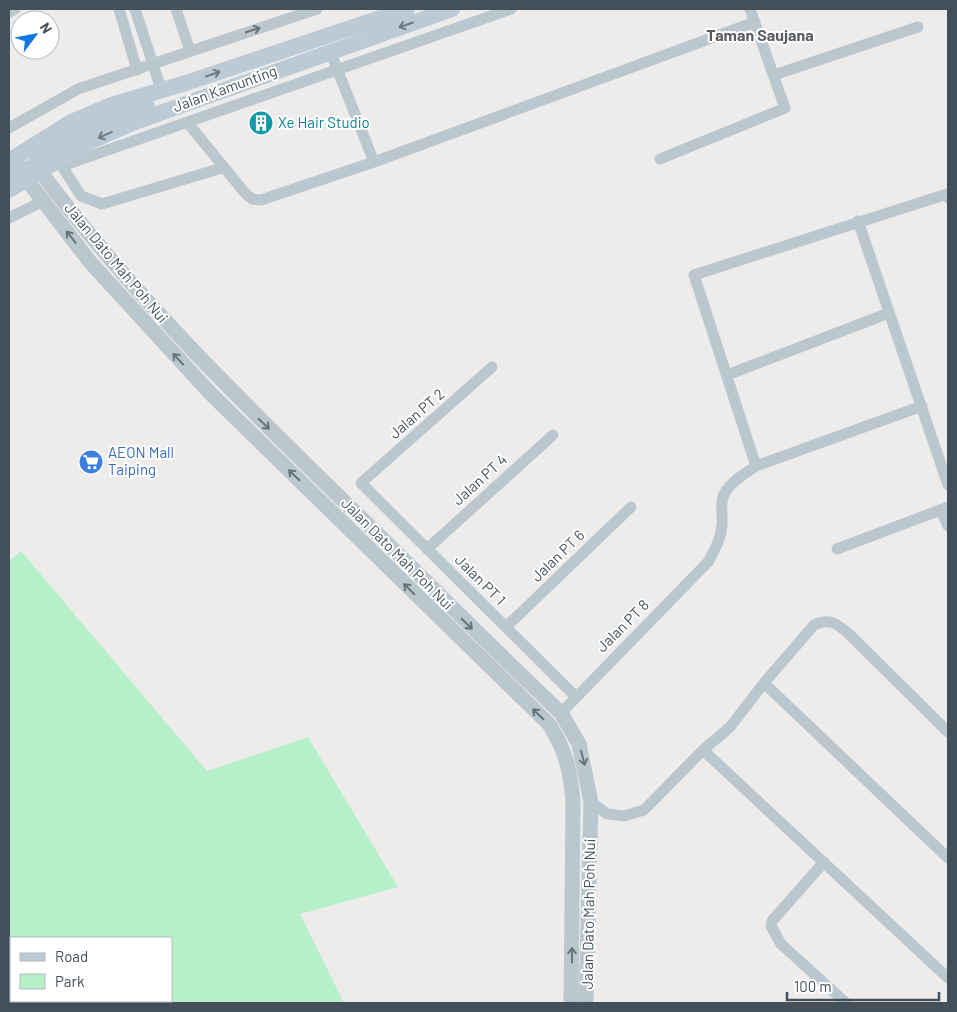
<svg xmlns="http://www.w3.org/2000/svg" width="957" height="1012" font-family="Barlow,sans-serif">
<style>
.green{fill:#b6f0c9;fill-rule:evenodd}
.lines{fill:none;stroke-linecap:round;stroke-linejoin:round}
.minor{stroke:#bbc7cf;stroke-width:11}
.tertiary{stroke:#bbc7cf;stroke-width:15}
.secondary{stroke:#bccad6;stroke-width:16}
.oneway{stroke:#6d7b85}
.oneway2{stroke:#67747c}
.labels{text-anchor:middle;stroke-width:4;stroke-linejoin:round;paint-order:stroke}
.street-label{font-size:15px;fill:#435059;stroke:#fff}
.culture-label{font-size:15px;fill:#0d838f;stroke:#fff;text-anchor:start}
.shop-label{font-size:15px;fill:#366cbe;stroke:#fff;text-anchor:start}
.neighbourhood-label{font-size:16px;font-weight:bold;fill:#585c61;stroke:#fff}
</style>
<rect width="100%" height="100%" fill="#eeebeb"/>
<path class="green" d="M21,551L207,771L308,737L398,887L300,914L344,1003H9V561ZM11,938H171V1001H11Z"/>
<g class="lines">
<path class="minor" d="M119,9L137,70
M135,9L161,89
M176,9L190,51
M9,12L15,9
M330,51L374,162
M774,75L918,27
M187,122L245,193L252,199L261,200L374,162L755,22
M9,128L78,89L317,9
M660,159L785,108L750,9
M222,168L102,204L81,196L62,166L511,9
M9,218L43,201
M858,221L948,485
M492,367L361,483L576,697
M727,375L889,313
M922,406L756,466L694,275L947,194L948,198
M941,510L948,526
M427,549L553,435
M837,549L948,507
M506,627L631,507
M764,683L948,858
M561,713L708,562C714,551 721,539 722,525C723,514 719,501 726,491C733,480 746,473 756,466
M703,750L948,978
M591,802L607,814L624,816L644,810L703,750L730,727L764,683L814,625C829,618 836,623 848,633L948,732
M824,862L772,921L771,926L781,944L846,1003"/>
<path class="tertiary" d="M40,171C133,296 243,403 355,512C424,579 491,647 561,713L579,744L591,802L586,1003
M27,180L90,262L211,394L549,724C566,751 570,769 573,800L571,1003"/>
<path class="secondary" d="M9,161L71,122L111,105L186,83L407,9
M31,168C58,134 108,120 147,106
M9,175L20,169L40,171
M9,190L87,143L135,122L452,9"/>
</g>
<defs><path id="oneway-shaft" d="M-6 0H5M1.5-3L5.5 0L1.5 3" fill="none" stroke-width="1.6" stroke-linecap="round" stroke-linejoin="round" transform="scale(1.25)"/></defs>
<g class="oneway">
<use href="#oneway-shaft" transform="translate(406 25) rotate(161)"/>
<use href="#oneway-shaft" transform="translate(213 74) rotate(-19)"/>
<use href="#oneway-shaft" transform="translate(105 135) rotate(156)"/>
</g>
<g class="oneway2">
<use href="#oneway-shaft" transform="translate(253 30) rotate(-18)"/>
<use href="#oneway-shaft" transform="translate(71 237) rotate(-128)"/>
<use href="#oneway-shaft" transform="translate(178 359) rotate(-133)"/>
<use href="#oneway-shaft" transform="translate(264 424) rotate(44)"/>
<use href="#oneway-shaft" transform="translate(294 475) rotate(-136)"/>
<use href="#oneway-shaft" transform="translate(409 589) rotate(-135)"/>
<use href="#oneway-shaft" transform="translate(467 624) rotate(44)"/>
<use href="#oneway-shaft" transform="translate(538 714) rotate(-136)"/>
<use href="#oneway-shaft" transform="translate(583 758) rotate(75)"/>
<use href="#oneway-shaft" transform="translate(572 955) rotate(-90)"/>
</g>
<defs>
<symbol id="building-disc" viewBox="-11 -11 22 22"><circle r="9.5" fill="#0f9aa8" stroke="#fff"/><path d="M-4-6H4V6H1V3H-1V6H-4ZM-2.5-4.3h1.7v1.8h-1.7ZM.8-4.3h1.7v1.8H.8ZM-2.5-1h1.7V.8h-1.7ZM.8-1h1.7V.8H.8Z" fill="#fff"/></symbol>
<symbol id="supermarket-disc" viewBox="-11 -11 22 22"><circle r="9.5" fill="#3f7fe0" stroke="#fff"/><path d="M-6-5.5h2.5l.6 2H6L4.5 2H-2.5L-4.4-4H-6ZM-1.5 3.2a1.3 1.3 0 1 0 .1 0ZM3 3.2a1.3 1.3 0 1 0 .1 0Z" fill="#fff"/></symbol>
</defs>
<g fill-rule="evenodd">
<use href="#building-disc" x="247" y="109" width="28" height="28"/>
<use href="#supermarket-disc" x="77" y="448" width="28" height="28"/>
</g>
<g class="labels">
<g class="street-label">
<text transform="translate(225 89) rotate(-20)" y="5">Jalan Kamunting</text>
<text transform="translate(116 263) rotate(50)" y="5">Jalan Dato Mah Poh Nui</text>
<text transform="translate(417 414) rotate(-41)" y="5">Jalan PT 2</text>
<text transform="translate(480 480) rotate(-42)" y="5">Jalan PT 4</text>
<text transform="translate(397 554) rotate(45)" y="5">Jalan Dato Mah Poh Nui</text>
<text transform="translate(558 556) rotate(-44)" y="5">Jalan PT 6</text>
<text transform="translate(480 580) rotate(45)" y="5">Jalan PT 1</text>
<text transform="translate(623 626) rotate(-45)" y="5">Jalan PT 8</text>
<text transform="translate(589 914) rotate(-89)" y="5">Jalan Dato Mah Poh Nui</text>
</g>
<g class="culture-label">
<text x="278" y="128">Xe Hair Studio</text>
</g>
<g class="shop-label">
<text x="108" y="458">AEON Mall<tspan x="108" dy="17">Taiping</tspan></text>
</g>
<g class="neighbourhood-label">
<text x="760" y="41">Taman Saujana</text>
</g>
</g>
<rect width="957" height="1012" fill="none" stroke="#435059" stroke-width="20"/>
<rect x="10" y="937" width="162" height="65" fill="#ffffff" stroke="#b4b9bd"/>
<rect x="20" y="953" width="25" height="8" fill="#bccad6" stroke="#b4b9bd"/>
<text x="55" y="962" font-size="15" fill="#435059">Road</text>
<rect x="20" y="974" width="25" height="15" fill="#b6f0c9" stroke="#b4b9bd"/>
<text x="55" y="987" font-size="15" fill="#435059">Park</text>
<g transform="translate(35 35) rotate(58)"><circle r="24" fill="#ffffff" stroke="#b4b9bd"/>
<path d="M0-4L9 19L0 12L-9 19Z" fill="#1178e3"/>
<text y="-8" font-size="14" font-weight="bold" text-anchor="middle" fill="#435059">N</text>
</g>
<path d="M787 992v8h152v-8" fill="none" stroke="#435059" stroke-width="2.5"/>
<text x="794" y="992" font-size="15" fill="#435059" stroke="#ffffff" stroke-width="4" paint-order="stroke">100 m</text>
</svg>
